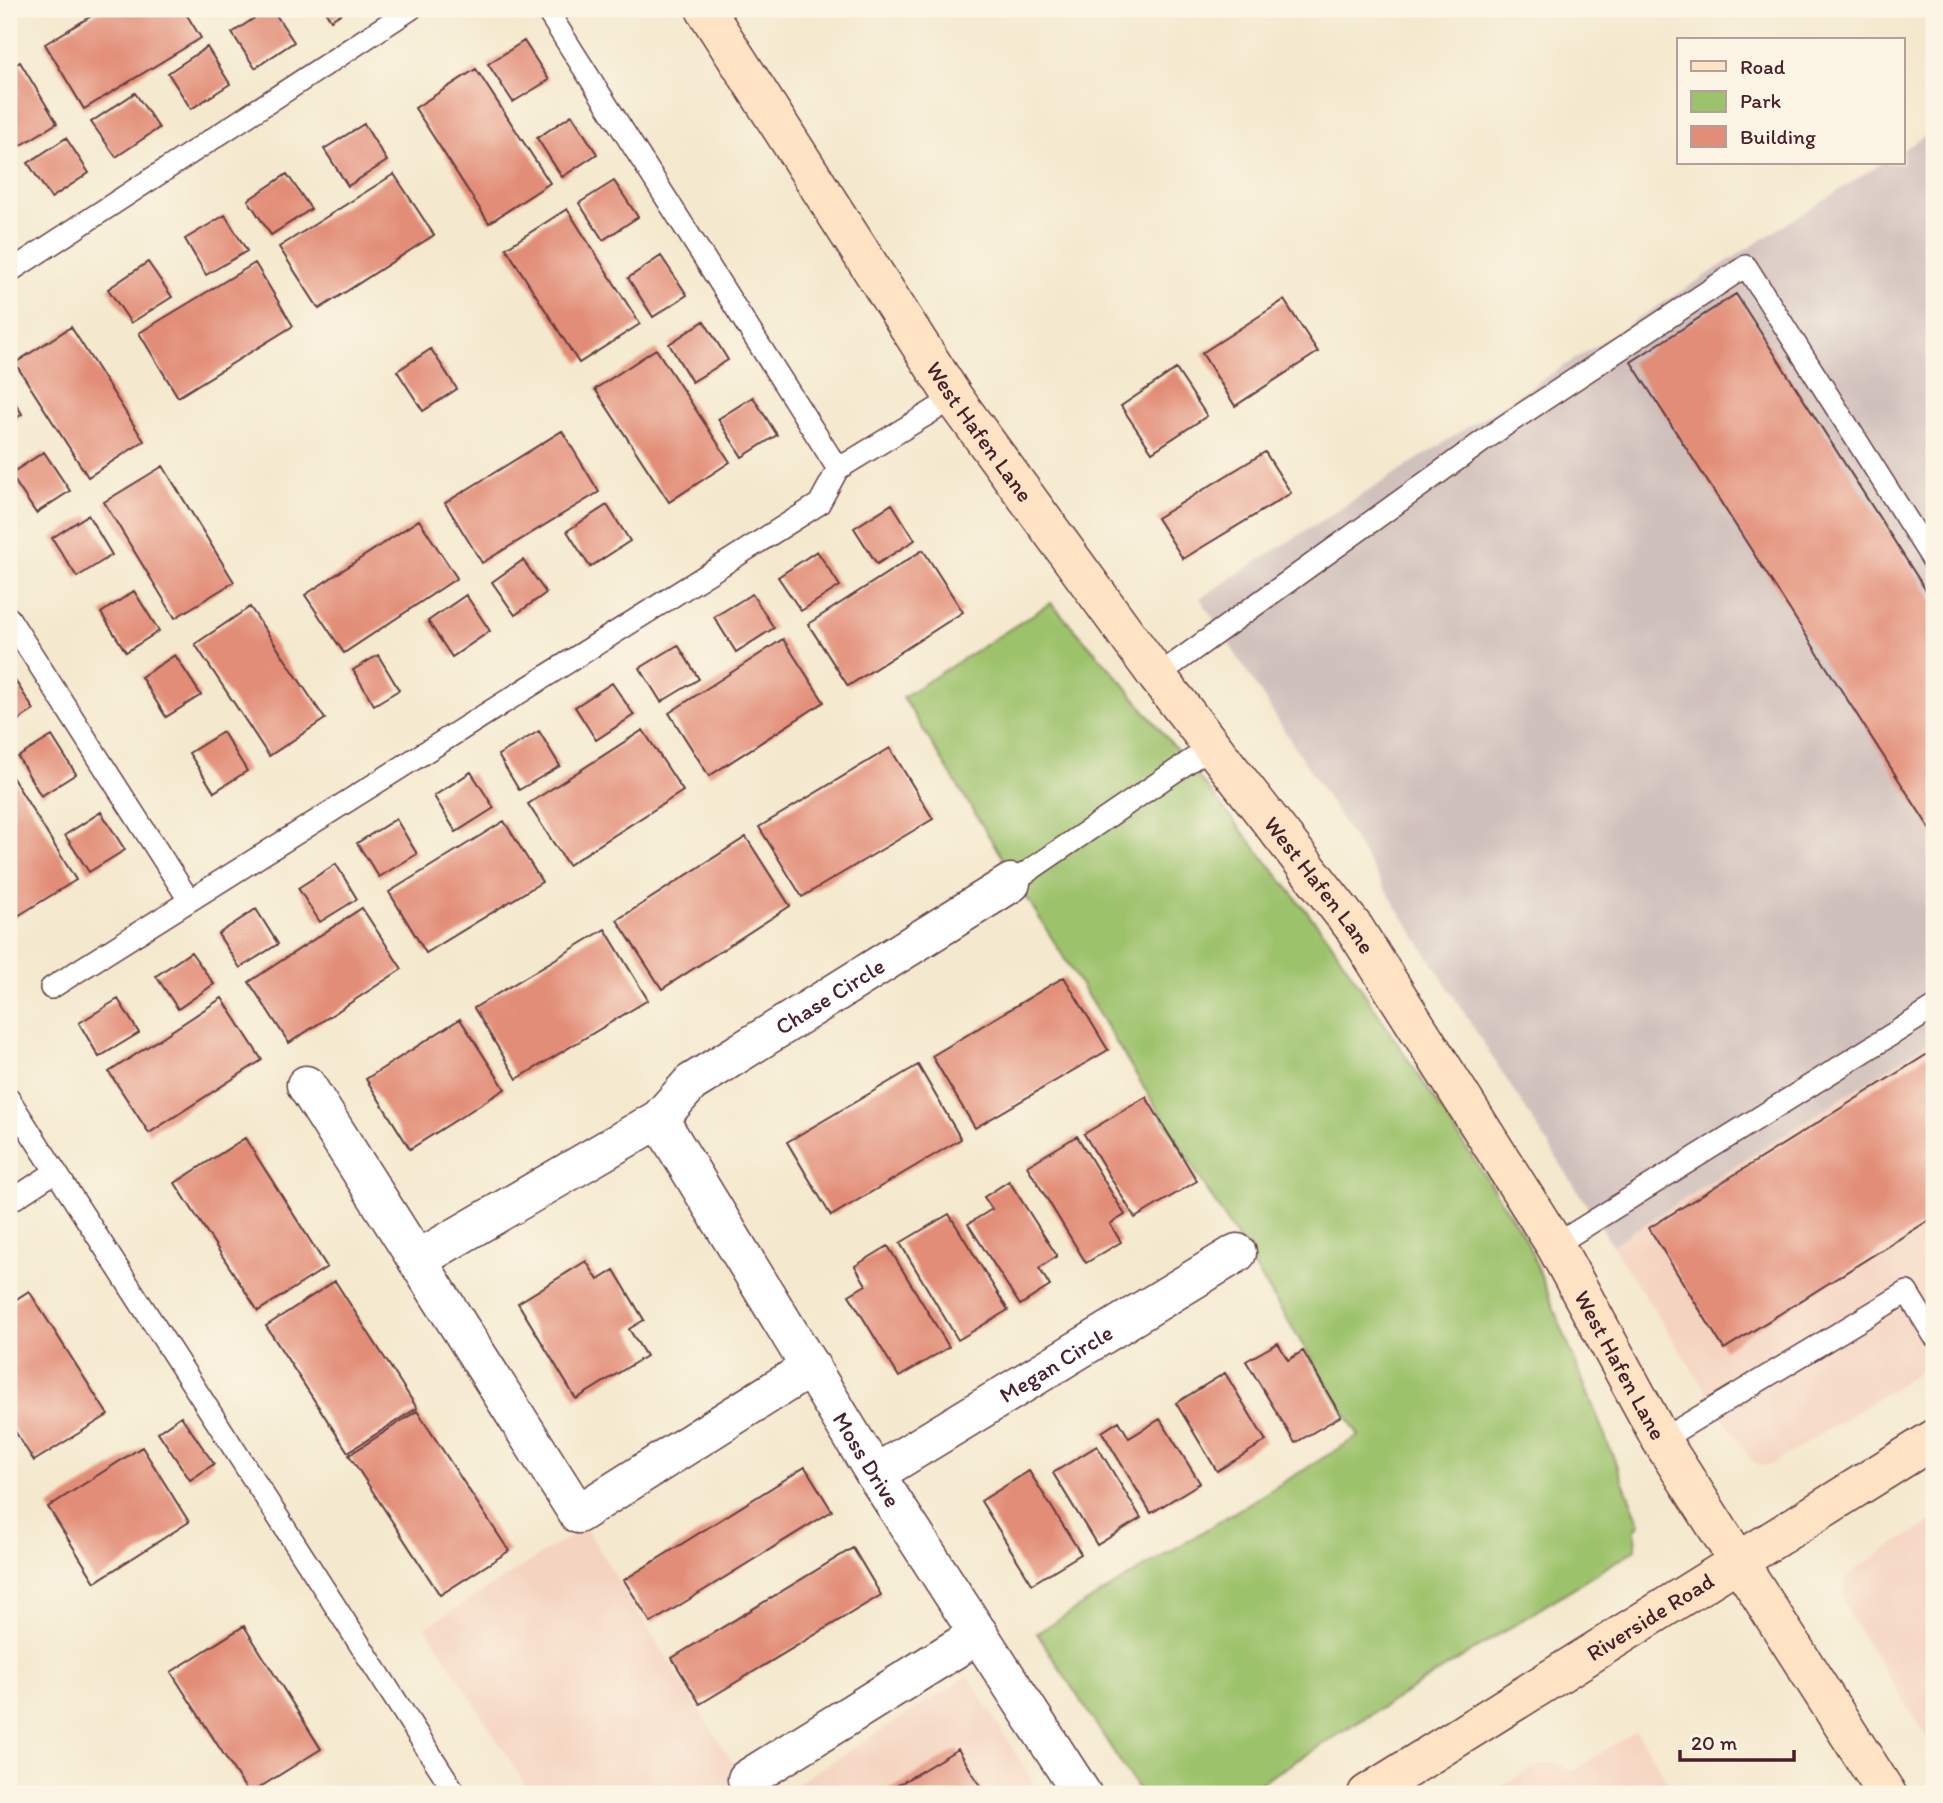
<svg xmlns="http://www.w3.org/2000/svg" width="1943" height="1803" font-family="Itim,sans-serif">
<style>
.built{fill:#f4d3c0}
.industrial{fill:#d0c0bc}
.green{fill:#9dc26c;stroke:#74704c;stroke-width:2}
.building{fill:#e28d77}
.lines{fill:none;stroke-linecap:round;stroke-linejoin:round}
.service-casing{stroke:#643d43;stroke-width:24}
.minor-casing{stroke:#643d43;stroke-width:41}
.secondary-casing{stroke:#643d43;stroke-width:41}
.service{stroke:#fff;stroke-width:21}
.minor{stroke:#fff;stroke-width:38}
.secondary{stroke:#fee4c5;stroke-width:38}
.labels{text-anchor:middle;stroke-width:6;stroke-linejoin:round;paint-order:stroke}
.street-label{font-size:23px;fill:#4a1f2b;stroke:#fcf5e5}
</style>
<rect width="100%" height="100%" fill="#fcf5e5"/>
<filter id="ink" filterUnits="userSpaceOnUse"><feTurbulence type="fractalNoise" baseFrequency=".0143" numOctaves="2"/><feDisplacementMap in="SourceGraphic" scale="14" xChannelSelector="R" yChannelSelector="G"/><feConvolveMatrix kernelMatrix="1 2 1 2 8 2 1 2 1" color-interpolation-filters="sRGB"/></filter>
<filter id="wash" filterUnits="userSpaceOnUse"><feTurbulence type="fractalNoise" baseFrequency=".00686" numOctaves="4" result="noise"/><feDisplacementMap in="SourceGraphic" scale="28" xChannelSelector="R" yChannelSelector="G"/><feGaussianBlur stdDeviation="1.57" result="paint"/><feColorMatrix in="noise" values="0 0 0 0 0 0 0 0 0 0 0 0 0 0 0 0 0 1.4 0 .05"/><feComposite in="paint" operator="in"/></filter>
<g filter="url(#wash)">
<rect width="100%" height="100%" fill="#f4e9ce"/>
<path class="built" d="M1934,1039V1363L1773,1464L1760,1466L1750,1459L1612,1245Z
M1934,1520V1749L1848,1613L1842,1594L1846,1579L1858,1567Z
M585,1527L752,1794H531L426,1627Z
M968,1676L1041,1794H780Z
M1636,1731L1676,1794H1489L1532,1768L1552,1762L1572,1771Z"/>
<path class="industrial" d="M1934,130V1039L1612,1245L1200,598L1882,163H1903V150Z"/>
<path class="green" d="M1051,603L1122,682L1329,939L1526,1239L1640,1524L1635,1530L1636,1549L1243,1794H1141L1037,1633L1359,1436L903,697Z"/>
<g id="blocks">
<path class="building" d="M103,9H183L201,38L84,109L45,44Z
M268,9H272L294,42L255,68L232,33Z
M324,9H348L331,20Z
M524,41L549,80L513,102L488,64Z
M207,47L230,84L191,109L168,73Z
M20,62L57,123L9,153V69Z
M476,69L550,183L489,223L415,108Z
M135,93L159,128L116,157L91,122Z
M572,115L597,154L562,177L537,138Z
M364,124L387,161L348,186L324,149Z
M66,138L89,173L51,198L28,163Z
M287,174L311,209L271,235L248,200Z
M394,174L434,235L319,309L279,247Z
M614,181L638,217L603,240L579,203Z
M567,209L640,324L579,363L506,248Z
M225,215L247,251L206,275L185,239Z
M661,256L687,295L653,317L628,278Z
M148,262L172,297L131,323L108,289Z
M255,263L293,326L178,397L139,333Z
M1736,294L1934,603V835L1631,362Z
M1284,300L1318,352L1235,406L1202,353Z
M704,321L728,360L692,382L669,344Z
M71,327L144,441L88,477L15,363Z
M431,349L457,389L423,411L397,371Z
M656,349L730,462L669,502L595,389Z
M1176,369L1207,416L1152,452L1121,406Z
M9,393L22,414L9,423Z
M753,397L777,435L742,457L718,419Z
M562,431L599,492L482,563L445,503Z
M44,452L70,491L36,513L10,474Z
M1265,452L1291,493L1183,559L1157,518Z
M163,466L234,582L175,618L104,502Z
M892,504L915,540L877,564L854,528Z
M607,505L630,541L590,567L567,531Z
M88,515L112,555L77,577L52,538Z
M419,520L457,578L344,653L305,595Z
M923,550L963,612L848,686L808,624Z
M817,551L840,586L801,611L778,577Z
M523,560L546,593L515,615L492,582Z
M134,591L159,631L126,652L101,613Z
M752,594L774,628L736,652L714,617Z
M466,595L490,631L452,657L428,621Z
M250,607L325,719L269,756L195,644Z
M783,639L824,702L709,776L669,713Z
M678,645L699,679L661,702L640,668Z
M175,655L201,695L166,717L141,677Z
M378,655L399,690L374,705L353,670Z
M9,671L34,710L9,726Z
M612,683L634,715L596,740L575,707Z
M643,730L683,791L568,865L528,804Z
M539,731L560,766L519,790L498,755Z
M223,732L247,771L214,792L189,753Z
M52,736L76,774L41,796L18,757Z
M890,748L933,819L802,897L759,827Z
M9,772L76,880L13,919L9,913Z
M471,772L494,808L456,832L434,796Z
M101,812L125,850L89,872L65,835Z
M396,819L417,854L379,877L357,843Z
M504,821L542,882L426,953L389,892Z
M746,837L790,906L662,989L617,920Z
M336,864L357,899L320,922L298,888Z
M362,908L402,969L289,1043L249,982Z
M256,909L278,944L240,968L218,934Z
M605,929L648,1000L517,1079L474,1008Z
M191,952L214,984L178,1009L156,976Z
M1064,977L1108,1050L975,1128L932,1056Z
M222,998L262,1060L149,1133L109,1072Z
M118,999L139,1033L99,1057L79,1023Z
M460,1019L505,1089L410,1149L366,1079Z
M1934,1050V1217L1724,1349L1649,1228Z
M918,1065L961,1139L831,1216L787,1142Z
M1146,1097L1197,1181L1135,1218L1084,1134Z
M1077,1136L1125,1215L1110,1224L1121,1242L1086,1263L1027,1166Z
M245,1138L327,1267L258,1311L175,1183Z
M1009,1181L1057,1256L1039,1268L1050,1286L1020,1305L968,1224L992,1209L984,1197Z
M949,1214L1008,1310L958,1340L900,1243Z
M888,1246L949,1347L899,1377L849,1295L866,1285L855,1266Z
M586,1261L598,1280L614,1270L644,1320L629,1329L646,1356L576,1399L518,1303Z
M335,1281L417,1408L348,1452L266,1326Z
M29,1291L108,1415L34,1461L9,1422V1304Z
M1278,1343L1288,1360L1303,1351L1341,1416L1295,1443L1246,1361Z
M1225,1373L1266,1441L1217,1471L1176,1403Z
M417,1411L509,1551L440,1595L349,1455Z
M181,1416L214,1464L190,1480L158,1432Z
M1160,1419L1200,1483L1151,1513L1102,1432L1119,1421L1129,1438Z
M1097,1446L1141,1518L1097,1545L1053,1473Z
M142,1447L189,1522L95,1582L48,1507Z
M805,1467L832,1511L651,1623L624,1580Z
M1029,1471L1081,1554L1032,1584L981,1501Z
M853,1548L881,1595L700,1704L672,1658Z
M244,1626L321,1749L249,1794L171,1672Z
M958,1749L985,1794H883Z"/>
</g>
</g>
<g filter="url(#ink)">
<use href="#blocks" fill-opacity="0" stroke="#643d43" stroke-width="2"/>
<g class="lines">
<defs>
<path id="service" d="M546,9L838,469
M9,272L411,9
M9,618L189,900
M1157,676L1504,426L1746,266L1934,562
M1011,883L1212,746
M51,988L819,504L838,469L954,398
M9,1099L456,1794
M9,1202L55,1172
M1555,1245L1934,1008
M1661,1440L1907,1292L1934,1336"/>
<g id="minor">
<path d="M306,1085L578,1514L811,1367"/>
<path id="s1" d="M659,1119L875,1474L1082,1794"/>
<path id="s2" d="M417,1260L659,1119L691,1083L1011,883"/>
<path id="s3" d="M875,1474L1237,1253"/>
<path d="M747,1779L979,1634"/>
</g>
<g id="secondary">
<path id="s4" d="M705,9L954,398L1157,676L1355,929L1555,1245L1661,1440L1887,1794"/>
<path id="s5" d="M1367,1794L1934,1439"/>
</g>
</defs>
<use href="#service" class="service-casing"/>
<use href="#minor" class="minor-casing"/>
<use href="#secondary" class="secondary-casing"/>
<use href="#service" class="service"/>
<use href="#minor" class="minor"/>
<use href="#secondary" class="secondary"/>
</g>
</g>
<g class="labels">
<g class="street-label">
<text dy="8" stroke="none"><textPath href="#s4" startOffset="504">West Hafen Lane</textPath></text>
<text dy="8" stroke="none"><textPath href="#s4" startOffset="1071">West Hafen Lane</textPath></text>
<text dy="8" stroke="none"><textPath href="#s2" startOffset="492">Chase Circle</textPath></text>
<text dy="8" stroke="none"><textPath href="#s3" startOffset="212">Megan Circle</textPath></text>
<text dy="8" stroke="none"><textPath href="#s4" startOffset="1638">West Hafen Lane</textPath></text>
<text dy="8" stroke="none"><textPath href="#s1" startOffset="399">Moss Drive</textPath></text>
<text dy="8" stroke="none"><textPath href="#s5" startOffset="334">Riverside Road</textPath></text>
</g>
</g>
<rect width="1943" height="1803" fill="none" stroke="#fcf5e5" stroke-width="35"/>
<rect x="1677" y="38" width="228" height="126" fill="#fcf5e5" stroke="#b59f9b" stroke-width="2"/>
<rect x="1691" y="61" width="35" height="10" fill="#fee4c5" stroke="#b59f9b" stroke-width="2"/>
<text x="1740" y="74" font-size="21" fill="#4a1f2b">Road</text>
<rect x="1691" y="91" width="35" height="21" fill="#9dc26c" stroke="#b59f9b" stroke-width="2"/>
<text x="1740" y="108" font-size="21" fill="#4a1f2b">Park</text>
<rect x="1691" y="126" width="35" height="21" fill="#e28d77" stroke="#b59f9b" stroke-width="2"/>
<text x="1740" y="144" font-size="21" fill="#4a1f2b">Building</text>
<path d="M1680 1750v10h114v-10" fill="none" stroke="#4a1f2b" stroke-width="3.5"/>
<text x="1691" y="1750" font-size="21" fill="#4a1f2b" stroke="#fcf5e5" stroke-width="5" paint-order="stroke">20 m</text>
</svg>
